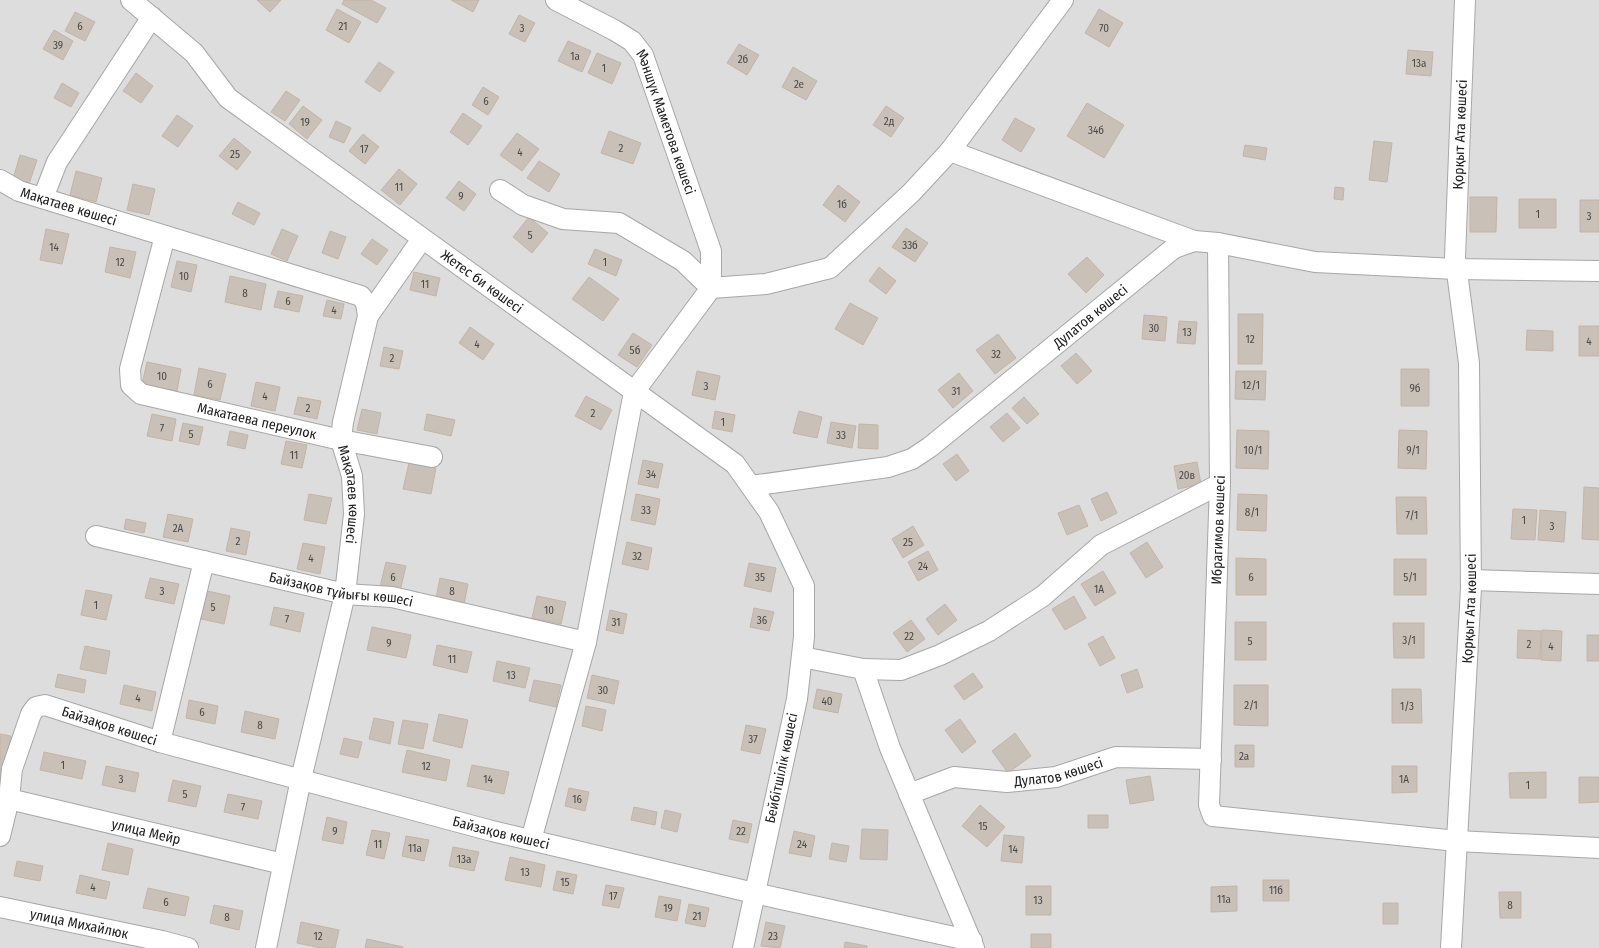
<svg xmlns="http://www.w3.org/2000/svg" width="1599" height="948" font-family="'Fira Sans Condensed',sans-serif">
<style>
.residential{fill:#dedddd}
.building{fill:#c9c0b8;stroke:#c4b4a6}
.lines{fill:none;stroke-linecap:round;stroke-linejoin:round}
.minor-casing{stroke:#a7a7a7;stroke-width:22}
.minor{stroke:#fff;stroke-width:20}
.labels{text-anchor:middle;stroke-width:4;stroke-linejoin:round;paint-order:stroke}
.number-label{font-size:11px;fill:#4a4846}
.street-label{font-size:14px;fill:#202020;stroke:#fff}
</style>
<rect width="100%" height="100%" fill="#f1ede5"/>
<path class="residential" d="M0,0H1599V948H0Z"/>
<path class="building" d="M257,0H281L270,12Z
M344,0H371L386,8L377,23L342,4Z
M451,0H479L473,12Z
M337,9L361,22L349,43L326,30Z
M1099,9L1123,23L1109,47L1085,33Z
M75,12L95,22L85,41L65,31Z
M519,15L535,23L525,42L509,34Z
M54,30L73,41L63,60L43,49Z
M568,41L591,51L582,72L558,61Z
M739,44L759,55L747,75L727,63Z
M1408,50L1433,52L1431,76L1406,74Z
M597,53L621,63L612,84L588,73Z
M379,62L394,72L380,92L365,82Z
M793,67L817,81L806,100L782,87Z
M136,73L153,86L141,103L123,91Z
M62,83L79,93L71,107L54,98Z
M483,87L499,97L488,115L472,105Z
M286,91L300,100L285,121L271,112Z
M1087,103L1124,125L1104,158L1067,136Z
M303,106L322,120L307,139L289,124Z
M886,106L904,118L891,137L873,125Z
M463,113L482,126L468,145L450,132Z
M177,115L193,126L178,147L162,136Z
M1015,118L1035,129L1021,152L1002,140Z
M336,121L351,128L344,143L329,137Z
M609,131L641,143L633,164L601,153Z
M517,133L539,149L522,171L500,155Z
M363,134L379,147L365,164L349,151Z
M234,138L251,152L237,170L219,156Z
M1374,141L1392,143L1387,182L1369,180Z
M1245,145L1267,148L1265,160L1243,156Z
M20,155L37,160L29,184L13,179Z
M539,161L560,174L549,192L527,178Z
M399,169L417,184L400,205L381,190Z
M76,171L102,178L96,202L70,195Z
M459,181L476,194L464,211L446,198Z
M133,184L155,189L149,215L127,210Z
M838,185L860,202L845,222L823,205Z
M1335,187L1344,188L1343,200L1334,199Z
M1470,197H1497L1496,232H1470Z
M1519,199H1556V228H1519Z
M1580,200H1599V232H1580Z
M238,202L260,213L254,225L232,214Z
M529,217L548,233L532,253L513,237Z
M906,228L928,243L915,262L892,247Z
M46,229L69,234L62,264L40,260Z
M282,229L298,236L287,261L271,254Z
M330,231L346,237L338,259L322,253Z
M372,239L388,250L377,265L361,254Z
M110,247L136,252L130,278L105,272Z
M595,249L622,260L616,276L588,264Z
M1087,257L1104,275L1086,293L1068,274Z
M177,261L197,265L191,292L171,287Z
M879,267L896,281L886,294L869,281Z
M414,272L440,278L436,296L410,290Z
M230,276L266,284L261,310L225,302Z
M589,277L619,299L603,321L572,299Z
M278,291L303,296L299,312L274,307Z
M327,300L344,304L341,319L323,316Z
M850,303L878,318L863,345L835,329Z
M1238,314H1263L1262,364H1238Z
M1144,315L1167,317L1165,341L1142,339Z
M1179,321L1197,322L1195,344L1177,343Z
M1579,326H1599V356H1579Z
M470,327L494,344L483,360L459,343Z
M1527,330L1553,331V351L1526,350Z
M633,333L652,345L637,367L618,355Z
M998,334L1016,358L995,374L976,350Z
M384,347L403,351L399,369L380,366Z
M1076,353L1092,371L1077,384L1061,366Z
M147,362L181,369L177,391L142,384Z
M199,368L226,374L220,400L194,395Z
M1401,369H1429V406H1401Z
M697,371L720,376L715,400L692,395Z
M1236,371H1266L1265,400L1235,399Z
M959,373L973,391L953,408L938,390Z
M256,382L280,387L275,411L251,406Z
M586,396L612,410L601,430L575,416Z
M298,397L321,401L317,419L294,414Z
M1024,397L1039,414L1027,424L1012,408Z
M362,409L381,413L377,434L357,430Z
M715,411L735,415L732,432L712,428Z
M799,411L822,417L817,438L793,433Z
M1007,413L1020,428L1003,442L990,427Z
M152,414L176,419L172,441L147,436Z
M427,414L455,420L451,436L424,430Z
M831,422L856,426L852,448L827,443Z
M183,423L203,427L199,445L179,441Z
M859,424L878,425V449L858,448Z
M1237,430L1269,431L1268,469L1236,468Z
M1399,430L1427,431L1426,469L1398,468Z
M230,431L248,435L245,449L227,445Z
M286,441L307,445L302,468L281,464Z
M957,454L969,471L956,481L943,464Z
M643,460L663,464L658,488L638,484Z
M1197,462L1201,484L1178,489L1174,466Z
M409,463L436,468L431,494L403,489Z
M1584,487L1599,488V540L1582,539Z
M1107,492L1117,513L1101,521L1091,499Z
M309,494L332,498L326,524L304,520Z
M636,494L660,499L655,525L631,520Z
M1238,494L1267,495L1266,531L1237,530Z
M1396,497H1426L1427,534H1397Z
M1079,505L1088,526L1067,535L1058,513Z
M1513,509L1537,510L1535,540L1511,539Z
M1540,510L1566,512L1564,542L1538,540Z
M168,514L193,519L188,542L163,537Z
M126,519L146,523L144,533L124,529Z
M913,526L924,545L903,558L892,539Z
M231,528L250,532L246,555L226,551Z
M627,542L652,548L648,570L622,564Z
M1147,542L1163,567L1146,578L1130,553Z
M303,543L325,547L320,574L297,569Z
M928,551L938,570L918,581L908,562Z
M1236,558L1266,559V595H1236Z
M1394,559H1426V595H1394Z
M386,562L406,566L400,591L380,587Z
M749,563L776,568L771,592L744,586Z
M1103,571L1116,593L1095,606L1081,584Z
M150,578L179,584L174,604L145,598Z
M440,578L468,584L464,604L436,598Z
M86,590L112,595L106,620L81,615Z
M203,590L230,596L224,624L197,618Z
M537,596L566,602L561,624L532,618Z
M1074,596L1086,618L1065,630L1052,609Z
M945,604L957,620L938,635L926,619Z
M274,607L304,613L300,632L270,625Z
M754,608L774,612L769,631L750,627Z
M610,610L627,614L623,634L606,630Z
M911,620L925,639L907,652L893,633Z
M1235,622H1266V660H1235Z
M1393,623H1424V658H1394Z
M372,627L411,635L406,658L367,650Z
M1518,630L1541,631L1540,659L1517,658Z
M1542,630L1562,631L1561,661L1541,660Z
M1587,635H1599V661H1587Z
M1103,636L1115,658L1100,666L1088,644Z
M437,645L472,652L467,673L433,665Z
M85,646L110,651L106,674L80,669Z
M497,661L530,668L525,688L493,681Z
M1137,669L1143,687L1127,693L1121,675Z
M973,673L983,687L964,700L954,686Z
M58,674L86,680L84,693L55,687Z
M592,675L619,681L614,704L587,698Z
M534,680L561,685L556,707L529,701Z
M124,685L156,692L152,711L120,704Z
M1234,685H1268V726L1234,725Z
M817,689L842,694L838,713L813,708Z
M1392,689H1421L1422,723H1392Z
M189,700L218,706L215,724L186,718Z
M586,706L606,710L602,731L582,726Z
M245,711L279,719L275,739L241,732Z
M439,714L468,720L462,748L433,741Z
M374,718L394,722L390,744L369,739Z
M960,719L976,742L962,753L945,730Z
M403,720L428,724L423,749L398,744Z
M746,725L766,729L760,754L741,750Z
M1015,733L1031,756L1008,773L992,751Z
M0,734L11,736L1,780H0Z
M344,738L362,742L358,758L340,754Z
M1235,745H1254V767H1235Z
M407,750L450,760L446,781L402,772Z
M44,752L86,761L82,779L40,770Z
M472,765L509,772L504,794L467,786Z
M106,766L139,773L135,792L102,785Z
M1392,766H1417V792L1392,793Z
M1546,772V798H1510L1509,773Z
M1150,776L1154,800L1130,804L1126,780Z
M1579,777H1599V802L1579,803Z
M173,780L201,786L196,807L168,801Z
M569,788L589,792L585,811L565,806Z
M228,794L262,801L258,819L224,812Z
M980,805L1005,827L987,847L962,826Z
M634,807L657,812L655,825L631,820Z
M665,810L681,814L677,832L661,828Z
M1088,815H1108V828H1088Z
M327,817L347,822L343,844L322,840Z
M733,820L752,824L748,843L729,839Z
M862,829L888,830L887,860L860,859Z
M372,830L390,833L384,859L366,855Z
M794,831L815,836L811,857L789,853Z
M1004,835L1024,837L1022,863L1001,861Z
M406,836L429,840L424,861L402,856Z
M108,843L133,849L128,875L102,870Z
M832,843L849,846L846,862L829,859Z
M453,847L479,852L474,871L449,866Z
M510,857L545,865L541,887L505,880Z
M17,861L43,866L40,881L14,876Z
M557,871L577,875L573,894L553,890Z
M80,875L110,882L106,899L76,893Z
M1263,880H1289V901H1263Z
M606,885L624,888L619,908L602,905Z
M1026,886H1051V915H1026Z
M1237,886V911L1211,912V887Z
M148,888L189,897L185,916L143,908Z
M1499,892H1521V918H1500Z
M659,896L681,900L677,921L655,917Z
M1383,903H1398V924H1383Z
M689,904L709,908L705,927L685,923Z
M214,905L243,911L239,930L210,923Z
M301,922L339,930L335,948H321L297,943Z
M766,922L785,926L780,948L761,946Z
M1031,934H1051V948H1031Z
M367,939L403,947V948H365Z
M845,942L867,946V948H844Z"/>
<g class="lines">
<defs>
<g id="minor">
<path id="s1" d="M131,0L194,53L228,98L735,464L769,512L804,586V637L797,699L743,948"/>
<path id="s2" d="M556,0L614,30L632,41L643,55L711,251V288"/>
<path d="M950,151L1063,0"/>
<path id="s3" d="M0,180L19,191L361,296L366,303L368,316L343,422L341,440L352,476L354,514L345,594L301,779L266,948"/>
<path d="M500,190L523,205L563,219L619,223L683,261L711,288"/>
<path d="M43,198L57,162L152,17"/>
<path id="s4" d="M165,236L130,369L131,385L141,394L341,440L432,457"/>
<path d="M1218,243L1220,484L1209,805L1213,816L1457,841L1599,848"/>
<path d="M711,288L766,284L830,268L911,193L950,151L1194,241"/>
<path d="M368,316L422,239"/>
<path id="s5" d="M751,486L888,467L912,459L930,447L1174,248L1194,241L1218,243L1315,262L1456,269L1599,271"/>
<path id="s6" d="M96,536L345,594L392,597L586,642"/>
<path d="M1471,580L1599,584"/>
<path d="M802,657L863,669L890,748L974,948"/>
<path d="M863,669L901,670L940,655L989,631L1043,596L1101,545L1220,484"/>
<path d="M160,742L204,561"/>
<path id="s7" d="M909,794L954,777L1007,782L1056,777L1116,757L1211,759"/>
<path id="s8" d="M9,799L283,864"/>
<path id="s9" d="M0,836L9,799L12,769L31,714L36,707L45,705L160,742L492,831L754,893L972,941"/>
<path d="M531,840L586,642L634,392L711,288"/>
<path id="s10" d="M0,907L162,941L188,948"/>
<path id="s11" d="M1451,948L1471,588L1469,363L1455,257L1465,0"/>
</g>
</defs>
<use href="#minor" class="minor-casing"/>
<use href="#minor" class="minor"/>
</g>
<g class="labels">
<g class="number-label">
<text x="80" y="30">6</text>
<text x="343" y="30">21</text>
<text x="522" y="32">3</text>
<text x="1104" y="32">70</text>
<text x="58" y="49">39</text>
<text x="575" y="60">1а</text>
<text x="743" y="63">2б</text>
<text x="1419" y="67">13а</text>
<text x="604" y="72">1</text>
<text x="799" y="88">2е</text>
<text x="486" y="105">6</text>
<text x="889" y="125">2д</text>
<text x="305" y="126">19</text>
<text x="1096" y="134">34б</text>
<text x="621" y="152">2</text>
<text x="364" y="153">17</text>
<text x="520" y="156">4</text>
<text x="235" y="158">25</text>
<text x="399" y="191">11</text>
<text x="461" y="200">9</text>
<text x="842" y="208">1б</text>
<text x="1538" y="218">1</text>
<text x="1589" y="220">3</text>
<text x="530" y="239">5</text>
<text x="910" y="249">33б</text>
<text x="54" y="251">14</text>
<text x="120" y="266">12</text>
<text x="605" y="266">1</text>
<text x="184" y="280">10</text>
<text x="425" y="288">11</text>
<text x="245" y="297">8</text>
<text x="288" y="305">6</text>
<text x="334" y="314">4</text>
<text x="1154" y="332">30</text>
<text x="1187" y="336">13</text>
<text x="1250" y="343">12</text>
<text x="1589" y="345">4</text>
<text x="477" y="348">4</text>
<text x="635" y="354">5б</text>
<text x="996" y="358">32</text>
<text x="392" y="362">2</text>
<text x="162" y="380">10</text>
<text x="210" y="388">6</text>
<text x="1251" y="389">12/1</text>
<text x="706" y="390">3</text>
<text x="1415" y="392">9б</text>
<text x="956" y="395">31</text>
<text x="265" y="400">4</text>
<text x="308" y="412">2</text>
<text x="593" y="417">2</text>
<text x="723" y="426">1</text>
<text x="162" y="432">7</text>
<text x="191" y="438">5</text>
<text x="841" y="439">33</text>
<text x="1253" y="454">10/1</text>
<text x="1413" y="454">9/1</text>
<text x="294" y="459">11</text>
<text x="651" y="478">34</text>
<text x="1187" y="479">20в</text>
<text x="646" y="514">33</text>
<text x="1252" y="516">8/1</text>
<text x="1412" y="519">7/1</text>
<text x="1524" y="524">1</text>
<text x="1552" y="530">3</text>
<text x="178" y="532">2А</text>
<text x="238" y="545">2</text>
<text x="908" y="546">25</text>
<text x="637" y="560">32</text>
<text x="311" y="562">4</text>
<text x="923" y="570">24</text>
<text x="393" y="581">6</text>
<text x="760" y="581">35</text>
<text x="1251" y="581">6</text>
<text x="1410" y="581">5/1</text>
<text x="1099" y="593">1А</text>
<text x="162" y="595">3</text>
<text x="452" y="595">8</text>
<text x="96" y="609">1</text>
<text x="213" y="611">5</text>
<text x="549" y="614">10</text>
<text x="287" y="623">7</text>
<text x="762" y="624">36</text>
<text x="616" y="626">31</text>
<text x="909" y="640">22</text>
<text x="1409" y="644">3/1</text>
<text x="1250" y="645">5</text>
<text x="389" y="647">9</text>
<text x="1529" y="648">2</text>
<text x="1551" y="650">4</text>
<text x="452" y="663">11</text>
<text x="511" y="679">13</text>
<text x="603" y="694">30</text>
<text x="138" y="702">4</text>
<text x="827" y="705">40</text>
<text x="1251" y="709">2/1</text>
<text x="1407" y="710">1/3</text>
<text x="202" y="716">6</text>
<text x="260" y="729">8</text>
<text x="753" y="743">37</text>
<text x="1244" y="760">2а</text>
<text x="63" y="769">1</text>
<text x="426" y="770">12</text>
<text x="121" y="783">3</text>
<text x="488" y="783">14</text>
<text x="1404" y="783">1А</text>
<text x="1528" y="789">1</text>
<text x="185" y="798">5</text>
<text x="577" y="803">16</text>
<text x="243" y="811">7</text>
<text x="983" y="830">15</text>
<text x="335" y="835">9</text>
<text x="741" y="835">22</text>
<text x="378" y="848">11</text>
<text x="802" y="848">24</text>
<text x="415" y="852">11а</text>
<text x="1013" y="853">14</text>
<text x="464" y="863">13а</text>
<text x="525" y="876">13</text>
<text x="565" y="886">15</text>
<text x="93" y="891">4</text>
<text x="1276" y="894">11б</text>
<text x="613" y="900">17</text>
<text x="1224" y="903">11а</text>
<text x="1038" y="904">13</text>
<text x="166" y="906">6</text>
<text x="1510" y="909">8</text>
<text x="668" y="912">19</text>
<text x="697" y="920">21</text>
<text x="227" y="921">8</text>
<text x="318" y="940">12</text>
<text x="773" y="940">23</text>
</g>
<g class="street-label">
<text dy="5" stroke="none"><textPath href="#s2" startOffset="175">Мәншүк Маметова көшесі</textPath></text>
<text dy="5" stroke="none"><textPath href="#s11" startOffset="815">Қорқыт Ата көшесі</textPath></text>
<text dy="5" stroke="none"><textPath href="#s3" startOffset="74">Мақатаев көшесі</textPath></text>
<text dy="5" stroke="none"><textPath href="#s1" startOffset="452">Жетес би көшесі</textPath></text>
<text dy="5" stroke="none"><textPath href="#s5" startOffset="392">Дулатов көшесі</textPath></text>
<text dy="5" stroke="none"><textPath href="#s4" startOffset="286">Макатаева переулок</textPath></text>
<text dy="5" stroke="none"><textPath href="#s3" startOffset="584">Мақатаев көшесі</textPath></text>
<text transform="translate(1218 530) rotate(-88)" y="5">Ибрагимов көшесі</text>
<text dy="5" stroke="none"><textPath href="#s6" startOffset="251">Байзақов тұйығы көшесі</textPath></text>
<text dy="5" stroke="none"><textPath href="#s11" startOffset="340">Қорқыт Ата көшесі</textPath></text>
<text dy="5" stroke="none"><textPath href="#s9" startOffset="212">Байзақов көшесі</textPath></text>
<text transform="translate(781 768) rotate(-78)" y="5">Бейбітшілік көшесі</text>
<text dy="5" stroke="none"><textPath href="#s7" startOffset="154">Дулатов көшесі</textPath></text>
<text dy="5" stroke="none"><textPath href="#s8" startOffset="141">улица Мейр</textPath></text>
<text dy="5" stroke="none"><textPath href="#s9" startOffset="618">Байзақов көшесі</textPath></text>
<text dy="5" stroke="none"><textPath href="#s10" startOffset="81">улица Михайлюк</textPath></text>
</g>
</g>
</svg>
